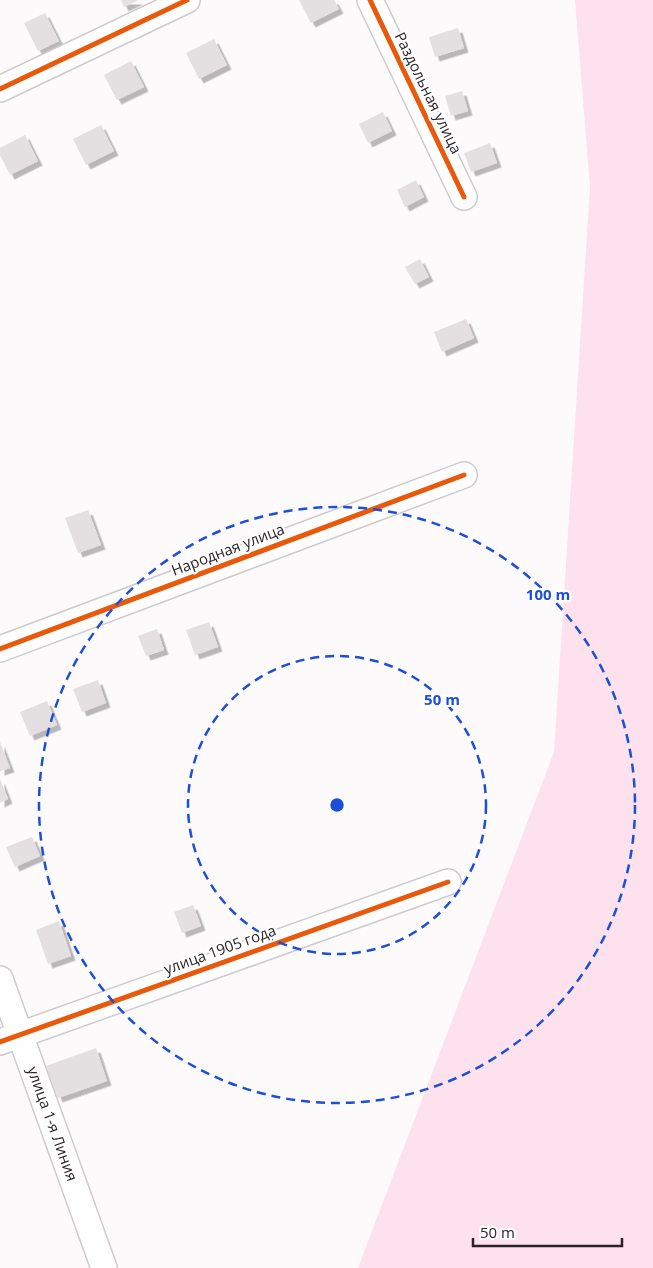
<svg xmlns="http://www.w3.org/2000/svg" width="653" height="1268" font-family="'Open Sans',sans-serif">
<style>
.green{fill:#fde1ed}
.building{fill:#e4e0e1;filter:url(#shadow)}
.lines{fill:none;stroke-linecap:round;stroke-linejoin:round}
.minor-casing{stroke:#cfcbcd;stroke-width:28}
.minor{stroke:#fffefe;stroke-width:25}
.cycleway-casing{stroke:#fff;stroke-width:8}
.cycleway{stroke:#e8590c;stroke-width:5}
.ring{fill:none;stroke:#1d4ed8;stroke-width:2.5;stroke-dasharray:9 6}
.labels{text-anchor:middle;stroke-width:4.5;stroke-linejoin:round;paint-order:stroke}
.street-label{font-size:15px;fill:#292325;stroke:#fff}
.centre{fill:#1d4ed8;stroke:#fff;stroke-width:2.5}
.ring-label{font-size:15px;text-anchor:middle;font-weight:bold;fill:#1d4ed8;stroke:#fff;stroke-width:4.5;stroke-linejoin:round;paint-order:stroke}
</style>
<defs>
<filter id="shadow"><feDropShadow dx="4.5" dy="4.5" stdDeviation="0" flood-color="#0004"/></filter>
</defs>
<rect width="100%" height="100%" fill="#fcfafb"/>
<path class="green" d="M575,0H653V1268H358L554,752L590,187Z"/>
<path class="building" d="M121,0H139L124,7Z
M299,0H334L339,9L311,23Z
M45,13L59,41L38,51L24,23Z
M458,28L464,48L435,57L429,37Z
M214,39L227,65L199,79L186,53Z
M131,61L144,87L117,100L104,75Z
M462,91L468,111L451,116L445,96Z
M383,112L392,131L368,143L359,124Z
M101,125L114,151L86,165L73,139Z
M25,135L38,161L10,175L0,155V148Z
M490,143L497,163L471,172L464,153Z
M416,180L424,197L405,207L397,190Z
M420,259L429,277L415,284L405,267Z
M466,319L474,338L442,352L434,332Z
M88,510L101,545L78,553L65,518Z
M209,622L218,647L195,655L186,630Z
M157,629L164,650L146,656L138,636Z
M98,680L106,703L82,712L73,689Z
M47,701L57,725L30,736L20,712Z
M0,742L10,768L0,771Z
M0,779L8,799L0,803Z
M32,837L40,856L15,867L6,847Z
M193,905L201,926L182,933L174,912Z
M59,921L71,956L48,964L36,930Z
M96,1048L107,1081L58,1098L46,1066Z"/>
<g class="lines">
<defs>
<g id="minor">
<path d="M370,0L464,197"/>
<path d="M0,89L187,0"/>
<path d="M0,649L464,475"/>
<path id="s1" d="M0,979L104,1268"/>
<path d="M0,1042L448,882"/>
</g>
</defs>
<use href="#minor" class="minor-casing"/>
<use href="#minor" class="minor"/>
<defs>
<path id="cycleway" d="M370,0L464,197
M0,89L187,0
M0,649L464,475
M0,1042L448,882"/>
</defs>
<use href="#cycleway" class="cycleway-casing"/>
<use href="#cycleway" class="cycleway"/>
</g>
<g class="ring">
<circle cx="337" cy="805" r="149"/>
<circle cx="337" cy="805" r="298"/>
</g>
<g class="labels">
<g class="street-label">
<text transform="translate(428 93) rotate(64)" y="5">Раздольная улица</text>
<text transform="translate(228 550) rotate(-21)" y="5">Народная улица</text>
<text transform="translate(220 950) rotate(-20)" y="5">улица 1905 года</text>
<text dy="5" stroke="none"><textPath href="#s1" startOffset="154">улица 1-я Линия</textPath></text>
</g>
</g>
<circle cx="337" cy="805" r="8" class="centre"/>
<g class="ring-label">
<text x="548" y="600">100 m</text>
<text x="442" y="705">50 m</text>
</g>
<path d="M473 1238v8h149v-8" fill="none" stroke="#292325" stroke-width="2.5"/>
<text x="480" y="1238" font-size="15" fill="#292325" stroke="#ffffff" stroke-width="4" paint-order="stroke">50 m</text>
</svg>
